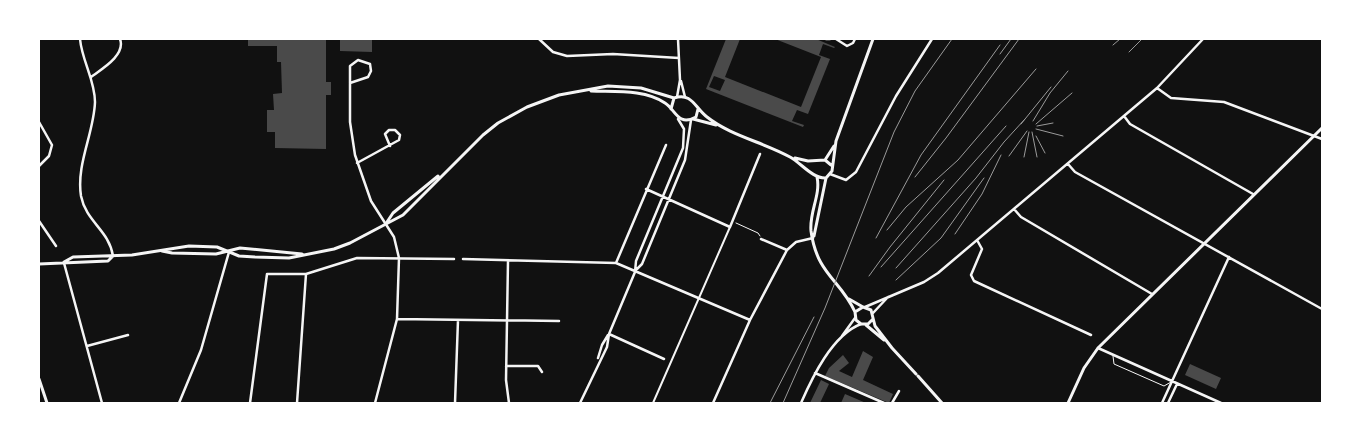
<svg xmlns="http://www.w3.org/2000/svg" width="1361" height="442" font-family="'Source Sans 3',sans-serif">
<style>
.building{fill:#4a4a4a;fill-rule:evenodd}
.lines{fill:none;stroke-linecap:round;stroke-linejoin:round}
.path{stroke:#f5f5f5;stroke-width:1}
.service{stroke:#f5f5f5;stroke-width:1}
.pedestrian{stroke:#f5f5f5;stroke-width:2}
.minor{stroke:#f5f5f5;stroke-width:2.5}
.tertiary{stroke:#f5f5f5;stroke-width:3}
.rail{stroke:#9a9a9a;stroke-width:1}
</style>
<rect width="100%" height="100%" fill="#111"/>
<path class="building" d="M248,39H326V82H331V95H326V149L275,148V132H267V110H274L273,94L282,93L281,62H277V46H248Z
M340,39H372V52L340,51Z
M726,39H740L725,77L801,107L821,57L775,39H816L835,47L834,48L823,44L819,55L830,59L808,114L797,110L792,121L804,125L803,127L706,89ZM714,76L725,80L720,91L709,87Z
M863,351L873,357L863,380L893,394L889,403L825,376L829,368L843,355L849,363L839,371L852,377Z
M1190,364L1221,378L1216,389L1185,375Z
M821,380L829,384L820,403H810Z
M845,394L866,403H841Z"/>
<g class="lines">
<path class="path" d="M736,223L758,233L760,236"/>
<path class="service" d="M1113,356L1114,364L1164,386L1171,382"/>
<path class="pedestrian" d="M653,403L730,227"/>
<path class="minor" d="M80,39C82,61 95,80 95,102C94,133 76,164 81,196C86,222 109,230 113,256
M539,39L553,52L567,56L613,54L679,58
M826,39H830
M836,39L847,46L853,43L855,39
M91,77C102,69 126,55 120,39
M681,81L685,97
M350,83L368,77L371,71L370,64L358,60L350,66V122L355,155L371,201L394,237L399,258L397,319L375,403
M1157,88L1171,98L1224,102L1322,139
M677,97L680,80L678,39
M1124,116L1130,124L1253,194
M39,122L52,145L49,156L39,166
M357,163L399,140L400,135L395,130H389L385,134L390,146
M1068,164L1075,172L1322,309
M830,174L846,180L856,172L896,96L932,39
M646,189L730,227L760,154
M1014,209L1021,217L1152,294
M39,221L56,246
M761,239L787,250
M977,240L982,249L971,275L974,281L1091,335
M463,259L616,263L750,320
M508,261L506,380L509,403
M64,263L102,403
M616,263L666,145
M636,270L642,264L685,160L691,120
M865,307L924,282L938,273L1157,88L1203,39
M873,313L888,297
M397,319L559,321
M609,334L664,359
M842,336L855,318
M87,346L128,335
M1098,348L1221,403
M598,358L602,345L608,335
M506,366H538L542,372
M815,373L884,403
M179,403L201,350L229,252
M250,403L267,274H306L357,258L454,259
M297,403L306,274
M455,403L458,320
M580,403L607,347L609,334L635,272L636,261L683,148L684,129L678,119
M713,403L750,320L787,250L796,242L813,238
M801,403C812,378 832,335 861,324
M892,403L899,391
M1162,403L1229,257
M1168,403L1177,384"/>
<path class="tertiary" d="M591,91C614,92 645,89 665,103C676,110 678,127 696,117L698,109
M671,109L674,98C692,92 695,108 707,117C731,136 763,142 790,157C801,163 813,179 826,178L832,171L836,141L873,39
M693,119L716,125
M795,158L808,161L825,160L831,165
M825,160L834,146
M817,177C821,195 809,212 811,231C817,275 840,279 855,312
M387,222L393,213L438,176
M814,236L826,178
M162,251L172,253L216,254L240,248L302,254
M64,262L73,257L132,255L189,246L217,247L239,256L255,257L289,258L334,249L350,243L403,215L483,135L498,123L527,107L559,95L608,86L641,88L674,98
M39,264L108,261L113,256
M849,299L863,307
M873,319L868,324H861L856,320L855,312L863,307L871,310L875,326L892,348
M866,325L884,340
M892,348L916,374
M918,376L942,403
M39,379L47,403
M1068,403L1084,368L1098,348L1322,128"/>
<path class="rail" d="M1113,45L1120,39
M1129,52L1142,39
M1000,54L1011,39
M1033,121L1050,93L1068,71
M1021,124L1051,87
M1036,124L1072,93
M1037,126L1053,123
M1036,129L1063,136
M1032,132L1037,157
M1036,136L1045,153
M1009,156L1027,131
M1024,157L1029,132
M915,177L946,138L1019,39
M887,230L906,207L958,160L1036,69
M955,234L982,194L1001,155
M876,238L921,155L1000,45
M881,267L1006,126
M896,268L976,178L1004,142L1025,119
M869,276L890,247L944,180
M896,280L941,238L984,178
M770,403L814,317
M783,403L825,308L894,132L915,91L952,39"/>
</g>
<rect width="1361" height="442" fill="none" stroke="#ffffff" stroke-width="80"/>
</svg>
